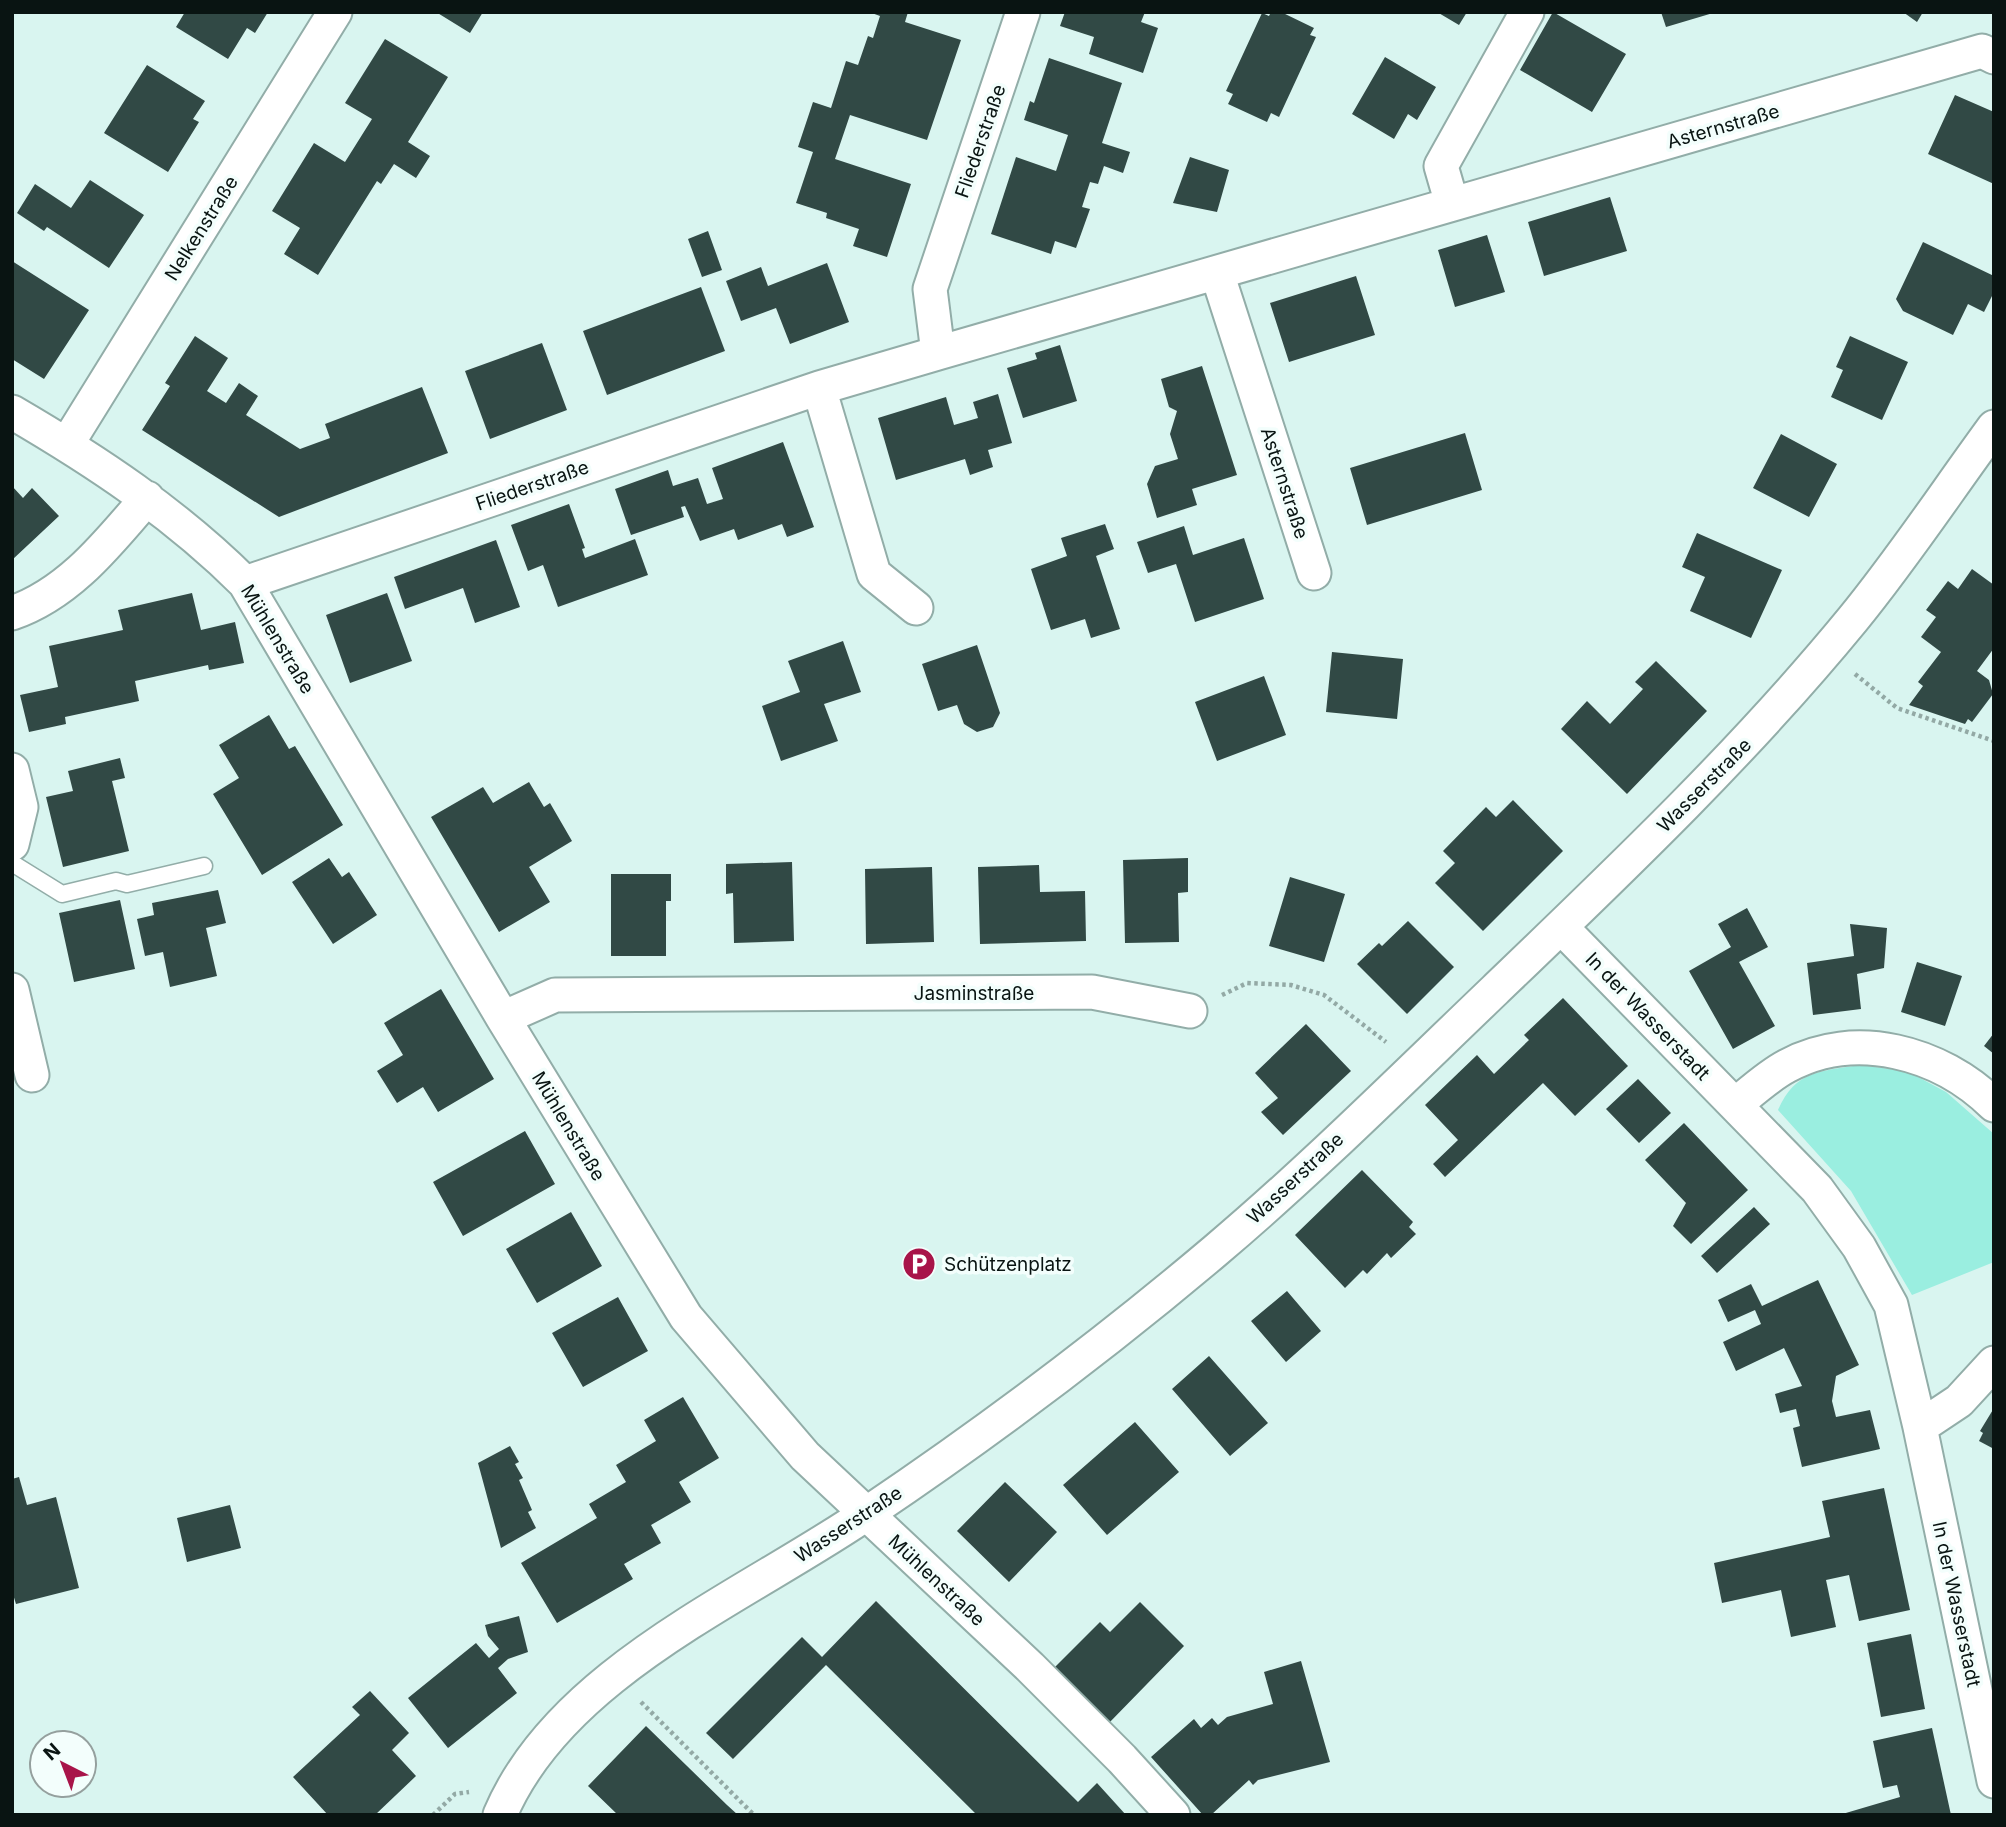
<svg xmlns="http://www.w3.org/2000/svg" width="2006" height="1827" font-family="Inter,sans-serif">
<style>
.green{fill:#9aeee0}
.building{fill:#314945}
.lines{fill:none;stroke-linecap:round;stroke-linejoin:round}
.lane-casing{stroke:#92ada8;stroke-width:19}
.street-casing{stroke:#92ada8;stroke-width:37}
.path{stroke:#93a9a5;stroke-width:4.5;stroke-dasharray:3.5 3.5;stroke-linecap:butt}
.lane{stroke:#fff;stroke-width:16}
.street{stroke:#fff;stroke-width:33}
.labels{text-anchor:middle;stroke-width:7;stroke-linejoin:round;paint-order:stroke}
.street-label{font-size:19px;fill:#091412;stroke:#f3fefc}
.poi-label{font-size:19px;fill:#091412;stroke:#f3fefc;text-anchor:start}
</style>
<rect width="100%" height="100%" fill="#d9f5f0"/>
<path class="green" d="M1859,1065L1907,1071L1946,1092L1994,1134V1262L1912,1295L1851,1191L1778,1110C1796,1070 1819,1072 1859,1065Z"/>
<path class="building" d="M185,12H268L255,33L247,28L228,59L176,27Z
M436,12H483L470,33Z
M869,12H908L905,22L961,40L927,140L850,115L835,159L911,184L887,257L853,246L859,229L826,218L827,213L796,203L813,152L798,147L813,102L831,108L846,61L858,65L868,36L873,38L880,16Z
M1065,12H1145L1141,22L1158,28L1143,73L1089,54L1094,37L1060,26Z
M1271,12H1281L1314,28L1310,35L1316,37L1279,117L1271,113L1267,122L1228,104L1233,94L1226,91L1262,13L1269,16Z
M1437,12H1467L1459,25Z
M1553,12L1626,54L1592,112L1520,70Z
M1661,12H1713V13L1666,27Z
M1903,12H1923L1917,22Z
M385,39L448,77L408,142L430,156L416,178L394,164L381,184L377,181L318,275L284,254L300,228L272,211L314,143L345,162L372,119L345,103Z
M1385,57L1436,87L1417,120L1408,114L1394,139L1352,114Z
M1049,58L1122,83L1102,143L1130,152L1123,173L1104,166L1098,184L1090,182L1082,207L1090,209L1076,248L1055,241L1051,254L991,234L1016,157L1056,171L1068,135L1024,120L1030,101L1034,103Z
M147,65L205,101L193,119L199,122L168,172L104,133Z
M1955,95L1994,112V184L1928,154Z
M1190,157L1229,170L1217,212L1173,203Z
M90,180L144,215L109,268L47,227L44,231L17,213L35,184L71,208Z
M1610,197L1627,251L1544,276L1528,222Z
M708,231L722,270L702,277L688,239Z
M1487,235L1505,292L1455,307L1438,250Z
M1923,242L1994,276V292L1984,312L1968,304L1953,335L1903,311L1896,299Z
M12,261L89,310L44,379L12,359Z
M827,263L849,322L790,344L776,308L741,321L726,281L761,267L768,286Z
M1356,276L1375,335L1289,362L1270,303Z
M701,287L725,351L607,395L583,331Z
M195,336L228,358L207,391L226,403L239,383L258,396L246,415L300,449L330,438L325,424L422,387L448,453L279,517L142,430L170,386L165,383Z
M1850,336L1908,362L1882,420L1831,397L1843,370L1836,367Z
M542,343L567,410L490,439L465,371Z
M1060,345L1077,401L1023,418L1007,368L1037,359L1035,353Z
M1202,366L1237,475L1192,489L1197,505L1157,518L1147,484L1155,466L1178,459L1170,434L1177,411L1169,407L1161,379Z
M998,394L1012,443L988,450L993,467L970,475L965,459L896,480L878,418L946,397L954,425L978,418L973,402Z
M1465,433L1482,490L1367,525L1350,468Z
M1781,434L1837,464L1809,517L1753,488Z
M783,442L814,527L787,537L782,524L738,540L734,529L700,541L685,506L681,507L684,517L631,535L615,489L668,470L673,486L698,478L707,504L723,499L712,468Z
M12,486L23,498L32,488L59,516L12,560Z
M569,504L585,548L582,549L585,558L635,539L648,575L558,607L543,565L528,571L511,525Z
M1105,524L1114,549L1096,556L1120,629L1091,638L1085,619L1051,630L1031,569L1067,556L1061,538Z
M1184,526L1193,555L1244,538L1264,599L1195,622L1176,564L1148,573L1137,542Z
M1697,533L1782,570L1751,638L1690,611L1705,577L1682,567Z
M496,540L520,607L475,623L463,588L405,609L394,577Z
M1972,569L1994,585V648L1977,671L1989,680L1993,694L1972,722L1968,719L1965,724L1909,705L1923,686L1918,682L1941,652L1921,637L1936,617L1926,610L1948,581L1958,589Z
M192,593L201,630L235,622L244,663L209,670L208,665L135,681L139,701L65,717L66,724L29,732L20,695L58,687L49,646L123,630L118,610Z
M387,593L412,661L350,683L326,615Z
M843,641L861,692L824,704L838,741L781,761L762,706L800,692L788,661Z
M977,645L1000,713L993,727L977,732L964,724L957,705L938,711L922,664Z
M1332,652L1403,659L1397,719L1326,712Z
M1656,661L1707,711L1627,794L1561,729L1587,701L1610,724L1643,689L1635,682Z
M1264,676L1286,735L1217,761L1195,702Z
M269,715L289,749L295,746L343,825L262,875L213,794L239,778L219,745Z
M120,758L125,778L112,781L129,851L63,867L46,797L73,791L68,771Z
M529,782L544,807L550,803L572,841L529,867L550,902L499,932L431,817L483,787L493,803Z
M1513,800L1563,851L1483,931L1435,883L1455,863L1443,851L1486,807L1496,817Z
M329,858L342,877L349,872L377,915L333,944L292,882Z
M1188,858V892L1178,893L1179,942L1125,943L1123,860Z
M792,862L794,941L734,943L733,893L726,894V864Z
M1039,865L1040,892L1085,891L1086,941L980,944L978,867Z
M932,867L934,942L866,944L865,869Z
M611,874H671V901H666V956H611Z
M1290,877L1345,894L1324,962L1269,946Z
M218,890L226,923L206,928L217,976L170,987L163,952L145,956L137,919L154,915L152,903Z
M120,900L135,969L74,982L59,913Z
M1747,908L1768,947L1739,962L1775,1026L1733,1049L1689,971L1731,947L1718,924Z
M1408,921L1454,967L1407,1014L1357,964L1379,943L1382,946Z
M1850,924L1887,928L1884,968L1857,974L1861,1009L1813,1015L1807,963L1854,956Z
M1917,962L1962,976L1945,1026L1901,1012Z
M441,989L494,1079L438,1112L423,1087L397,1103L377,1071L403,1055L384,1023Z
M1563,998L1628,1066L1575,1116L1543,1083L1445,1177L1433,1164L1458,1140L1425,1105L1477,1055L1494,1074L1529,1040L1524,1035Z
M1306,1024L1351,1071L1283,1135L1261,1112L1278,1098L1255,1073Z
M1994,1033V1054L1984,1046Z
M1638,1079L1671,1113L1639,1143L1606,1109Z
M1684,1123L1748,1190L1691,1244L1673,1226L1686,1203L1645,1160Z
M525,1131L555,1184L463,1236L433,1182Z
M1362,1170L1413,1222L1409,1227L1416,1234L1391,1258L1387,1253L1367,1274L1363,1270L1345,1288L1295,1235Z
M1754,1207L1770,1224L1717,1273L1701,1256Z
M571,1212L602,1266L537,1303L506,1249Z
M1818,1280L1859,1365L1836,1376L1832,1401L1836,1417L1870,1410L1880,1449L1802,1467L1793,1428L1800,1426L1796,1409L1780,1413L1775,1394L1802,1386L1784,1348L1736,1371L1723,1342L1761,1324L1755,1310L1728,1322L1718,1300L1751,1284L1762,1306Z
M1287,1291L1321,1331L1286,1362L1251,1321Z
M618,1297L648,1351L583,1387L552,1333Z
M1209,1356L1268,1423L1230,1456L1172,1389Z
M683,1397L719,1458L679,1482L691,1502L651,1525L661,1543L624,1564L633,1579L557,1623L521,1563L597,1518L589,1504L626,1482L616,1465L656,1441L644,1420Z
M1994,1408V1449L1979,1441L1983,1433L1980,1431Z
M1135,1422L1179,1472L1107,1535L1063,1485Z
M510,1446L519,1462L515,1464L523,1478L519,1480L532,1510L528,1512L536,1528L501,1548L478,1463Z
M19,1477L27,1505L56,1497L79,1588L16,1604L12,1591V1479Z
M1005,1482L1057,1532L1009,1582L957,1531Z
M1884,1488L1910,1610L1859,1621L1849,1575L1826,1580L1836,1627L1791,1637L1781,1590L1722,1603L1714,1563L1830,1537L1822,1501Z
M230,1505L241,1548L187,1562L177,1518Z
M876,1601L1078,1802L1097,1783L1126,1815H977L826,1665L733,1759L706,1733L802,1637L822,1657Z
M1140,1602L1184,1646L1108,1724L1053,1669L1100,1622L1110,1632Z
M519,1616L528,1652L508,1659L498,1668L517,1693L448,1748L408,1698L476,1643L489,1658L499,1649L488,1636L485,1625Z
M1911,1634L1925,1709L1881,1717L1867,1643Z
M1301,1661L1330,1762L1258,1780L1253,1785L1249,1780L1211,1815H1203L1151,1757L1194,1719L1201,1728L1212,1718L1218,1725L1227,1717L1273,1704L1264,1672Z
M370,1691L409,1733L392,1750L416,1776L375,1815H328L293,1777L360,1715L352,1707Z
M646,1726L727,1805L738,1815H618L588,1786Z
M1932,1728L1951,1815H1839L1900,1797L1897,1785L1883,1788L1873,1741Z"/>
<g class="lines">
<defs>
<path id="lane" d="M12,863L62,894L116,881L127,884L204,866"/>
<path id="street" d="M1452,204L1441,166L1527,12
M1217,273L1314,573
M938,353L1982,51L1994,57
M819,388L874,574L916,608
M12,412C96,461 176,514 245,583L503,1018L686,1317L805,1456L1030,1667L1122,1759L1173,1815
M67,444L335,12
M245,583L819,388L938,353L930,289L1023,12
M12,613C70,593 109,542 147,498
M12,770L21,807L12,844
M1561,927L1817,1189L1859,1247L1891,1305L1920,1427L1994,1781
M12,990L32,1075
M503,1018L555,995L1092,992L1190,1011
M1735,1105C1751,1092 1768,1076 1787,1066C1855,1029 1940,1052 1994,1105
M1920,1427L1959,1401L1994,1363
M500,1815C560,1672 747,1596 869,1512C989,1431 1105,1344 1215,1251C1312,1169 1403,1078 1495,990C1619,871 1744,752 1853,619C1903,558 1947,491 1994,427"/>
</defs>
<use href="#lane" class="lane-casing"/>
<use href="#street" class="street-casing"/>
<path class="path" d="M1855,674L1897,708L1994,741
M1222,995L1247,983L1291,985L1324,995L1386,1042
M641,1702L754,1815
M433,1815L455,1794L469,1792"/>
<use href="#lane" class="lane"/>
<use href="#street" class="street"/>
</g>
<defs>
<symbol id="parking-disc" viewBox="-11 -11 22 22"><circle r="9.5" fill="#a81449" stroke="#f3fefc"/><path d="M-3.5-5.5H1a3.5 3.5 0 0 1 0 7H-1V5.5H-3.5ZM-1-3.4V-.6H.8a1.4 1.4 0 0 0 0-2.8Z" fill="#fff"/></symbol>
</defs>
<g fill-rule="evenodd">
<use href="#parking-disc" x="900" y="1245" width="38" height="38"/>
</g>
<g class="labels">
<g class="street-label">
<text transform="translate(1723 126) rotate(-16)" y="7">Asternstraße</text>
<text transform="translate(980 141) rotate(-71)" y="7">Fliederstraße</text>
<text transform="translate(201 228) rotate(-58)" y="7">Nelkenstraße</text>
<text transform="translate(1285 483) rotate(72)" y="7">Asternstraße</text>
<text transform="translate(532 485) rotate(-19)" y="7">Fliederstraße</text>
<text transform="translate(278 639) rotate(59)" y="7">Mühlenstraße</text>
<text transform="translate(1704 785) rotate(-45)" y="7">Wasserstraße</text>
<text x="974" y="1000">Jasminstraße</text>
<text transform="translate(1648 1016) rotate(46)" y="7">In der Wasserstadt</text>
<text transform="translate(569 1126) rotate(59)" y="7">Mühlenstraße</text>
<text transform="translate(1295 1178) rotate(-43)" y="7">Wasserstraße</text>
<text transform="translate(848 1524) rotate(-33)" y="7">Wasserstraße</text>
<text transform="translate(937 1580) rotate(43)" y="7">Mühlenstraße</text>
<text transform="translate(1957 1604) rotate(78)" y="7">In der Wasserstadt</text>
</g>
<g class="poi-label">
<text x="944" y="1271">Schützenplatz</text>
</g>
</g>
<rect width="2006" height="1827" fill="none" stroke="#091412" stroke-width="28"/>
<g transform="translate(63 1764) rotate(318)"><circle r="33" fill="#f3fefc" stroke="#95a09e" stroke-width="2"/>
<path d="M0-5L12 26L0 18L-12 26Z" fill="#a81449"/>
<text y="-10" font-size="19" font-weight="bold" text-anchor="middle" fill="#091412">N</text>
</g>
</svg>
